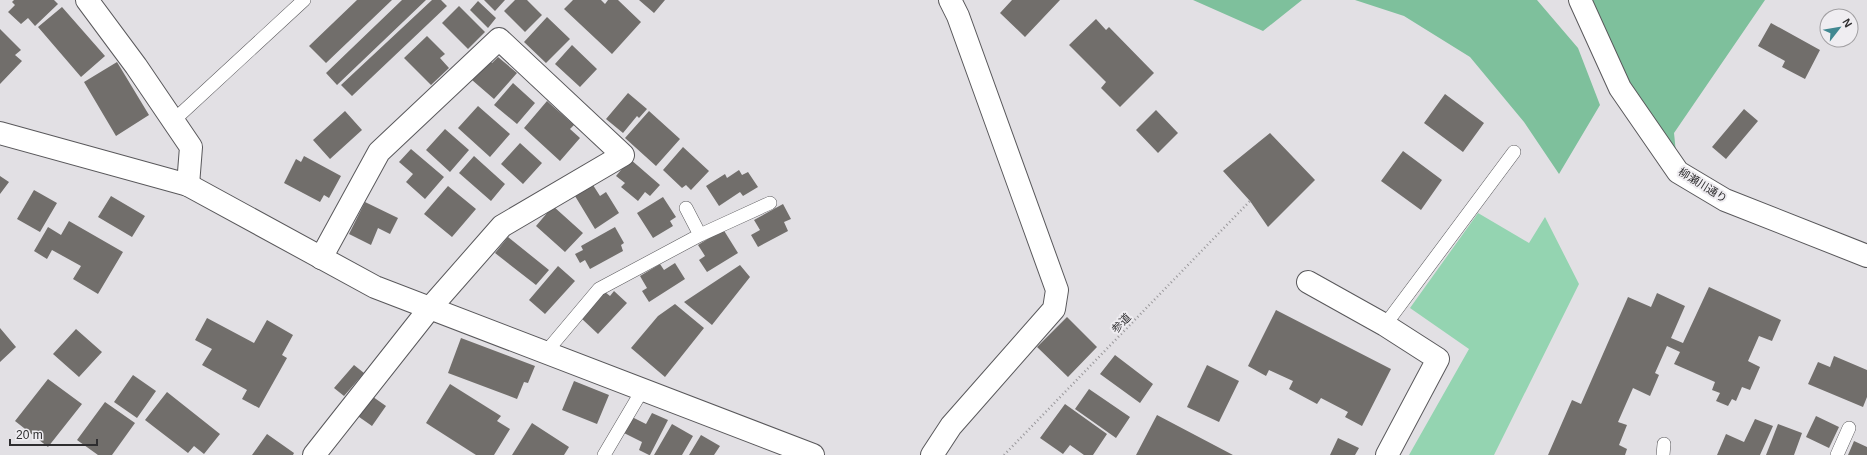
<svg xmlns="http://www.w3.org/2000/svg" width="1867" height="455" font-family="Helvetica,'Noto Sans JP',sans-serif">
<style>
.green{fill:#94d4b1}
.forest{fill:#7ec09c}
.building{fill:#716e6b}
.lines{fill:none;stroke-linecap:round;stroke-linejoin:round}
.service-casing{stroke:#59585b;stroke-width:14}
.minor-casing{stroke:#59585b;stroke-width:24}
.tertiary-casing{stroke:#59585b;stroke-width:24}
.path{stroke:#99979a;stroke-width:2.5;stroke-dasharray:1 3;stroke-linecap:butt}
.service{stroke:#fff;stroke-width:13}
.minor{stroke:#fff;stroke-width:22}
.tertiary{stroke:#fff;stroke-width:22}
.labels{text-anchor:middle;stroke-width:4;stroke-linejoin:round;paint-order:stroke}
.street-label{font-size:11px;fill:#2e2d2f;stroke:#efedf1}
</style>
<rect width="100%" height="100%" fill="#e2e0e4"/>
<path class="green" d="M1478,213L1529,243L1545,217L1579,284L1494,455H1409L1469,349L1410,308Z"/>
<path class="forest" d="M1193,0H1302L1263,31Z
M1355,0H1537L1578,48L1600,105L1559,174L1524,122L1470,57L1404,16Z
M1580,0H1765L1674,133L1678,172Z"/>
<path class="building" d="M14,0H54L58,4L35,26L28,18L21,24L8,12L15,5L12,2Z
M357,0H392L326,63L309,46Z
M402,0H426L337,85L326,73Z
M432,0H441L447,6L352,96L341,85Z
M484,0H505L495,11Z
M515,0H527L542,15L525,32L504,11Z
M573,0H601L605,4L608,0H618L641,22L612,54L564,9Z
M639,0H665L654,13Z
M1012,0H1060L1025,37L1000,13Z
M478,1L496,18L488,28L470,10Z
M459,6L485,32L468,49L442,23Z
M62,7L105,56L81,77L38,27Z
M547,17L570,39L546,63L524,42Z
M1096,19L1106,30L1109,27L1154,73L1120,107L1101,88L1106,82L1069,45Z
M1771,23L1820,50L1805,79L1782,67L1785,61L1758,46Z
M0,29L21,50L15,55L22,61L0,84Z
M427,36L445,54L440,58L449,68L431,85L404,58Z
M572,45L597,69L580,87L555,64Z
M498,57L517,73L494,99L472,80L489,60L492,63Z
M117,62L149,115L116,136L84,82Z
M513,83L535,103L517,124L494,105Z
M628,93L647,109L639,118L637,116L623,133L606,119Z
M1445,94L1484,123L1463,152L1424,123Z
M547,101L574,125L570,129L580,138L560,161L524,128Z
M478,106L510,134L490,157L458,128Z
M1744,109L1758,121L1726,159L1712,147Z
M1156,110L1178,133L1158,153L1136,130Z
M345,111L362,130L330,159L313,140Z
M649,111L680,139L656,166L625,138Z
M445,129L469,150L450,172L426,150Z
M1270,133L1315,180L1268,227L1250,201L1223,171Z
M520,143L542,163L523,184L501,164Z
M683,147L709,171L691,190L686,185L682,188L663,170Z
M411,149L444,177L425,199L406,182L413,174L399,162Z
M1403,151L1442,180L1421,210L1381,181Z
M304,156L341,176L329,198L324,195L320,202L284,183L296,159L301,162Z
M474,156L505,184L491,201L459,173Z
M630,159L660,185L650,196L645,192L638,201L621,187L625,183L616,176Z
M739,170L742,175L748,172L758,187L743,196L740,192L719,206L706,186L725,174L727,178Z
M0,176L9,182L0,194Z
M593,185L600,196L606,192L619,213L595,229L575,196Z
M448,186L476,209L452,237L424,214Z
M34,190L57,203L40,232L17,219Z
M111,196L145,216L132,237L98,217Z
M663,197L676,217L670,221L673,226L653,238L637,213Z
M365,202L398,218L390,234L378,228L371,245L349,234Z
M783,204L791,219L784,222L788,231L758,247L751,235L760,230L754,220Z
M553,206L583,233L565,252L536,226Z
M69,221L123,252L98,294L73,279L81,266L52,250L47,259L34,251L48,227L61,235Z
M615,227L624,243L621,245L623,251L590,269L585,260L580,263L575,254L583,250L581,246Z
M723,229L738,253L707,272L699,260L705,256L698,245Z
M508,237L549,270L536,285L495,253Z
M675,263L685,279L649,302L642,291L647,288L640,276L660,264L664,270Z
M740,265L750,277L712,325L684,302Z
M558,266L575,281L545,314L529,300Z
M1709,287L1781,320L1772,341L1759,336L1748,361L1760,367L1750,390L1742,387L1736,401L1732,399L1728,406L1716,401L1720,393L1712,390L1715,382L1674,364L1680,352L1667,346L1655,373L1659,375L1650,396L1633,388L1618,422L1627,425L1619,445L1627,449L1625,455H1548L1572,400L1581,404L1628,297L1651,307L1657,293L1685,306L1671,338L1683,343Z
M614,291L627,303L598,334L581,318L605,292L610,296Z
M675,304L704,328L665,377L631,348L658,316Z
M1276,310L1391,369L1362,426L1345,417L1348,412L1321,398L1317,404L1289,389L1293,381L1269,370L1266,376L1248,366Z
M1067,317L1097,347L1068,377L1037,347Z
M207,318L254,343L267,320L293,335L282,355L287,358L259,408L242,399L247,390L202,365L212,349L195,340Z
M0,328L16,347L0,362Z
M76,329L102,352L79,377L53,354Z
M461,338L535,366L528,383L524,382L517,399L448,373Z
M1115,355L1153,384L1140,403L1100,374Z
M1834,356L1867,370V397L1863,407L1808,384L1818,362L1830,367Z
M354,365L364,373L344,396L334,388Z
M1207,365L1239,381L1219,422L1187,407Z
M133,375L156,391L137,418L114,402Z
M48,379L82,404L48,447L15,421Z
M574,381L609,395L597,424L562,410Z
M450,384L501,416L497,421L510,429L494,455H476L426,423Z
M1089,389L1130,417L1116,438L1075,409Z
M167,392L220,434L204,454L194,446L188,453L145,420Z
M366,392L386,406L372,426L352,412Z
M105,402L135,423L112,455H98L77,440Z
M1065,404L1107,434L1093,455H1084L1070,445L1063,454L1040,438Z
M652,413L668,420L650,455H649L639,450L642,442L624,433L632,417L646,424Z
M1157,415L1233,455H1136Z
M1816,416L1839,427L1829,448L1806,437Z
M1755,419L1773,426L1760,455H1717L1726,434L1744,442Z
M532,423L569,447L564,455H512Z
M672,424L693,436L682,455H654Z
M1778,424L1802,433L1794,455H1766Z
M267,434L294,453L293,455H252Z
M701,435L720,446L714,455H689Z
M1338,438L1359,448L1355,455H1330Z
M1854,441L1867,447V455H1848Z"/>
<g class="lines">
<defs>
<path id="service" d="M173,121L304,0
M686,208L700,235
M1385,325L1514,152
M546,352L599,289L700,235L770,203
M604,455L643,389
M1663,455L1664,444
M1837,455L1849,428"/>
<path id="minor" d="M87,0L136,66L191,147L188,185
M1308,282L1385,325L1438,359L1387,455
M314,455L430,308L502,226L623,155L499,39L379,152L321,258
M932,455L951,426L1054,309L1057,290L958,16L950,0"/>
<path id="tertiary" d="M1580,0L1620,88L1678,172L1725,200L1867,256
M0,133L188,185L375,287L813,455"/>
</defs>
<use href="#service" class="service-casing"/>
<use href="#minor" class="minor-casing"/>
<use href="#tertiary" class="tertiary-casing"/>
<path class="path" d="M1004,455L1250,201"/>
<use href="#service" class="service"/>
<use href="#minor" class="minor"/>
<use href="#tertiary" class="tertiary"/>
</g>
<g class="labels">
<g class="street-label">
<text transform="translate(1703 185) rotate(32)" y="4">柳瀬川通り</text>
<text transform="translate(1121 323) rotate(-46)" y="4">参道</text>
</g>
</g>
<g transform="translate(1839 28) rotate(59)"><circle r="19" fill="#efedf1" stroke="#a2a0a3"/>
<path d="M0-3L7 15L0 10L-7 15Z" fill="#418891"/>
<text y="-6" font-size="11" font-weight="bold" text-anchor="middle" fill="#2e2d2f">N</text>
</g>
<path d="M10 439v6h87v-6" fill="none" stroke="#2e2d2f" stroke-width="2"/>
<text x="16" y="439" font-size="12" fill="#2e2d2f" stroke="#efedf1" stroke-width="3" paint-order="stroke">20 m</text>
</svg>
